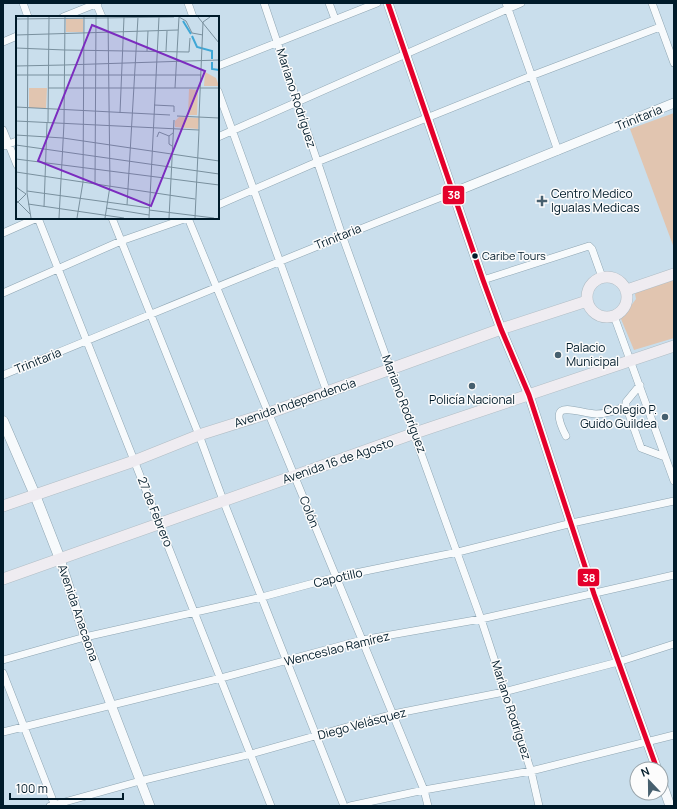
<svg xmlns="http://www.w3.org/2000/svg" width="677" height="809" font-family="Manrope,sans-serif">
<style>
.green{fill:#e1c5b0}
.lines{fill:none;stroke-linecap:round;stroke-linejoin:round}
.minor-casing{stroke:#8ea5b2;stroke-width:8}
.tertiary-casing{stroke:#8ea5b2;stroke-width:10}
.secondary-casing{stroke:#8ea5b2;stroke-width:11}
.primary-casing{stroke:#b0bdc5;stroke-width:12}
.minor{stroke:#f7fafc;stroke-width:7}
.tertiary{stroke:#f7fafc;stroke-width:9}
.secondary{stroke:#f7fafc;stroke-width:10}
.primary{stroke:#efecf1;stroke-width:11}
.bus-1-casing{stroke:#fcfcfc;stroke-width:8}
.bus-1{stroke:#e4002b;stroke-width:5}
.poi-dot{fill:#465f6e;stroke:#fcfcfc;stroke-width:1.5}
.bus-dot{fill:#001b2a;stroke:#fcfcfc;stroke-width:1.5}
.labels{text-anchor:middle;stroke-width:3;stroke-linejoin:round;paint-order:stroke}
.bus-label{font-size:11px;fill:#001b2a;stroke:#fcfcfc;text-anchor:start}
.street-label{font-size:12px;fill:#001b2a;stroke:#fcfcfc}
.poi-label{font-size:12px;fill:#001b2a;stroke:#fcfcfc;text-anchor:start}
.inset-river{fill:none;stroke:#3ea7d6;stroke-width:2}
.inset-road{fill:none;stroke:#79909e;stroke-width:1}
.view{fill:#7b2cbf;fill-opacity:0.15;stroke:#7b2cbf;stroke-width:2}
.inset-edge{fill:none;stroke:#001b2a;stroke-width:2}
.line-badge{stroke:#fcfcfc;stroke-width:1.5}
.badge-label{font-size:11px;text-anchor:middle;font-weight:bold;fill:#fff}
</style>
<rect width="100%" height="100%" fill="#c9deec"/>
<path class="green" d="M674,113V248L630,129Z
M674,277V338L634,350L621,319L636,299L635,294L642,288Z"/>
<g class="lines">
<defs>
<path id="minor" d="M23,3L28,17
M96,3L102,17
M188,3L193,17
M264,3L342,235L481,619L531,771L539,806
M329,3L335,19
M506,3L558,151
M652,3L674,63
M63,17L98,3
M3,42L17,36
M218,66L377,3
M218,91L327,392
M3,130L17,165
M218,137L521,3
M3,146L17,141
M218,205L317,162L531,76L660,27
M38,218L271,806
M112,218L199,435L223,500L344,806
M188,218L424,790L428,806
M3,233L37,218
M483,280L589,246L592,249L602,277
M3,293L121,241L187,218
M614,316L674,481
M3,375C153,314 301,251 452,193
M640,385L626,402V406L641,448L665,457
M566,436C545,396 576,413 596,414C607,414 616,410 626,406
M3,660L85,637L262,597L336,577L458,552L572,523L674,501
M3,673L55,806
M3,732L221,678L362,640L481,619L674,575
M50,806L140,781L251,754L393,714L504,692L618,662L674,644
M350,806L424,790L531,771L674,735"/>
<path id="tertiary" d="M388,3L483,280L501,329L529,395L594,594L657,769
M452,193L674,103
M60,559L85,637L150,806
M661,780L670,806"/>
<path id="secondary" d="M3,421L35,495L60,559"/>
<path id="primary" d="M587 297a20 20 0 1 1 40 0a20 20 0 1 1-40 0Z
M627,290L674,274
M3,506L134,461L199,435L269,413L501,329L587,301
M3,579L415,433L674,346"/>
</defs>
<use href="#minor" class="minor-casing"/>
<use href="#tertiary" class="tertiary-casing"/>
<use href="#secondary" class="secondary-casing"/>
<use href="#primary" class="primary-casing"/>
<use href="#minor" class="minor"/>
<use href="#tertiary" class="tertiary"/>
<use href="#secondary" class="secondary"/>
<use href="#primary" class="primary"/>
<defs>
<path id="bus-1" d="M388,3L483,280L501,329L529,395L594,594L657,769"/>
</defs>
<use href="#bus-1" class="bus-1-casing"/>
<use href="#bus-1" class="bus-1"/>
</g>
<g class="poi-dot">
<path d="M540 195h4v4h4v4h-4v4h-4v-4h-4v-4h4z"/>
<circle cx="558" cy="355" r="4"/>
<circle cx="472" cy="386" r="4"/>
<circle cx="665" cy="417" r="4"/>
</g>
<circle class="bus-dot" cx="475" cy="256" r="3.5"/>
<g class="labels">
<g class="bus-label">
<text x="482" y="260">Caribe Tours</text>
</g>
<g class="street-label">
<text transform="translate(296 98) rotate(72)" y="4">Mariano Rodríguez</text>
<text transform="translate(639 118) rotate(-22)" y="4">Trinitaria</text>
<text transform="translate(338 237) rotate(-22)" y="4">Trinitaria</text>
<text transform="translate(38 361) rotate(-22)" y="4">Trinitaria</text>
<text transform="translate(295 403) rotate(-19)" y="4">Avenida Independencia</text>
<text transform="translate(404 404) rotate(69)" y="4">Mariano Rodríguez</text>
<text transform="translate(338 461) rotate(-19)" y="4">Avenida 16 de Agosto</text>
<text transform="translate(155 512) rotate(68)" y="4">27 de Febrero</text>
<text transform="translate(309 512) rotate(68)" y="4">Colón</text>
<text transform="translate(338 578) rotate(-13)" y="4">Capotillo</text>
<text transform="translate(78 613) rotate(71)" y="4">Avenida Anacaona</text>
<text transform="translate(337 649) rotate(-14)" y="4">Wenceslao Ramírez</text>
<text transform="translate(511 710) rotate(72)" y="4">Mariano Rodríguez</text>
<text transform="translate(362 724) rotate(-15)" y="4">Diego Velásquez</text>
</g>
<g class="poi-label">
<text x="551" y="198">Centro Medico<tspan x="551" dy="14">Igualas Medicas</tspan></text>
<text x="566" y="352">Palacio<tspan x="566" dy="14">Municipal</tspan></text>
<text x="472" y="404" text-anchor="middle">Policía Nacional</text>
<text x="657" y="414" text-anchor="end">Colegio P.<tspan x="657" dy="14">Guido Guildea</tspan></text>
</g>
</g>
<g transform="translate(16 16)">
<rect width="203" height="203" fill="#c9deec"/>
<path d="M50,3H67V16H50ZM189,56L200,62L203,70H188ZM13,72H31L30,92H13ZM173,73L182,74L181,99H172ZM163,101L183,102L182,113L159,111V105Z" fill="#e1c5b0"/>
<path class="inset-river" d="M167,5L175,18M176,20L181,31L196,35V43M196,46V53L203,54"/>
<path class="inset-road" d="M12,1L11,177L15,202M163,1L170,5L176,17L187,19M182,1L203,27M0,3L158,1M0,19L162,14M0,32L49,34M49,34L173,36L174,22M131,35L132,15M150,35L151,15M48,49L203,44M0,50L48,49M0,59H185M32,72H203M159,72L163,1M138,89L158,90V96M0,91L154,99M104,97L108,1M161,100L203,102M183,101L187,6L194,1M0,105L183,114V101M32,106L33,1M48,107L49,1M0,119L47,122L203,145M141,121L143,116L153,120M0,129L203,158M156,130L153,128V120L157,117M0,143L203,169M0,156L179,183M79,168L80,1M0,171L10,178M11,175L134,192M0,184L14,198M0,188L10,178M12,188L108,202M111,189L122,1M28,191L31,107M90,192L133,199M133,194L198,202M43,202L48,107M61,202L67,166L68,1M89,202L94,170L92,1M133,202L143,1M153,202L158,104M179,202L183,114"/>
<path class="view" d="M76,9L189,55L135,190L22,145Z"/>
<rect width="203" height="203" class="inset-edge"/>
</g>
<g class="line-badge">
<rect x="442" y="185" width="23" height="20" rx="4" fill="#e4002b"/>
<rect x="577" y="568" width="23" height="19" rx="4" fill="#e4002b"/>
</g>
<g class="badge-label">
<text x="454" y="199">38</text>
<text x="589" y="582">38</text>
</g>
<rect width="677" height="809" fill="none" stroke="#001b2a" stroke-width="8"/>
<g transform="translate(649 781) rotate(338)"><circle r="19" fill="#fcfcfc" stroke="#97a2a8"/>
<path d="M0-3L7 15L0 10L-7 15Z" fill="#465f6e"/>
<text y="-6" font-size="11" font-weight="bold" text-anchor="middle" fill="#001b2a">N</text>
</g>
<path d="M10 793v6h113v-6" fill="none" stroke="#001b2a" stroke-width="2"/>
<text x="16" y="793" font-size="12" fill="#001b2a" stroke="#fcfcfc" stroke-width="3" paint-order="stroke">100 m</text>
</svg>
